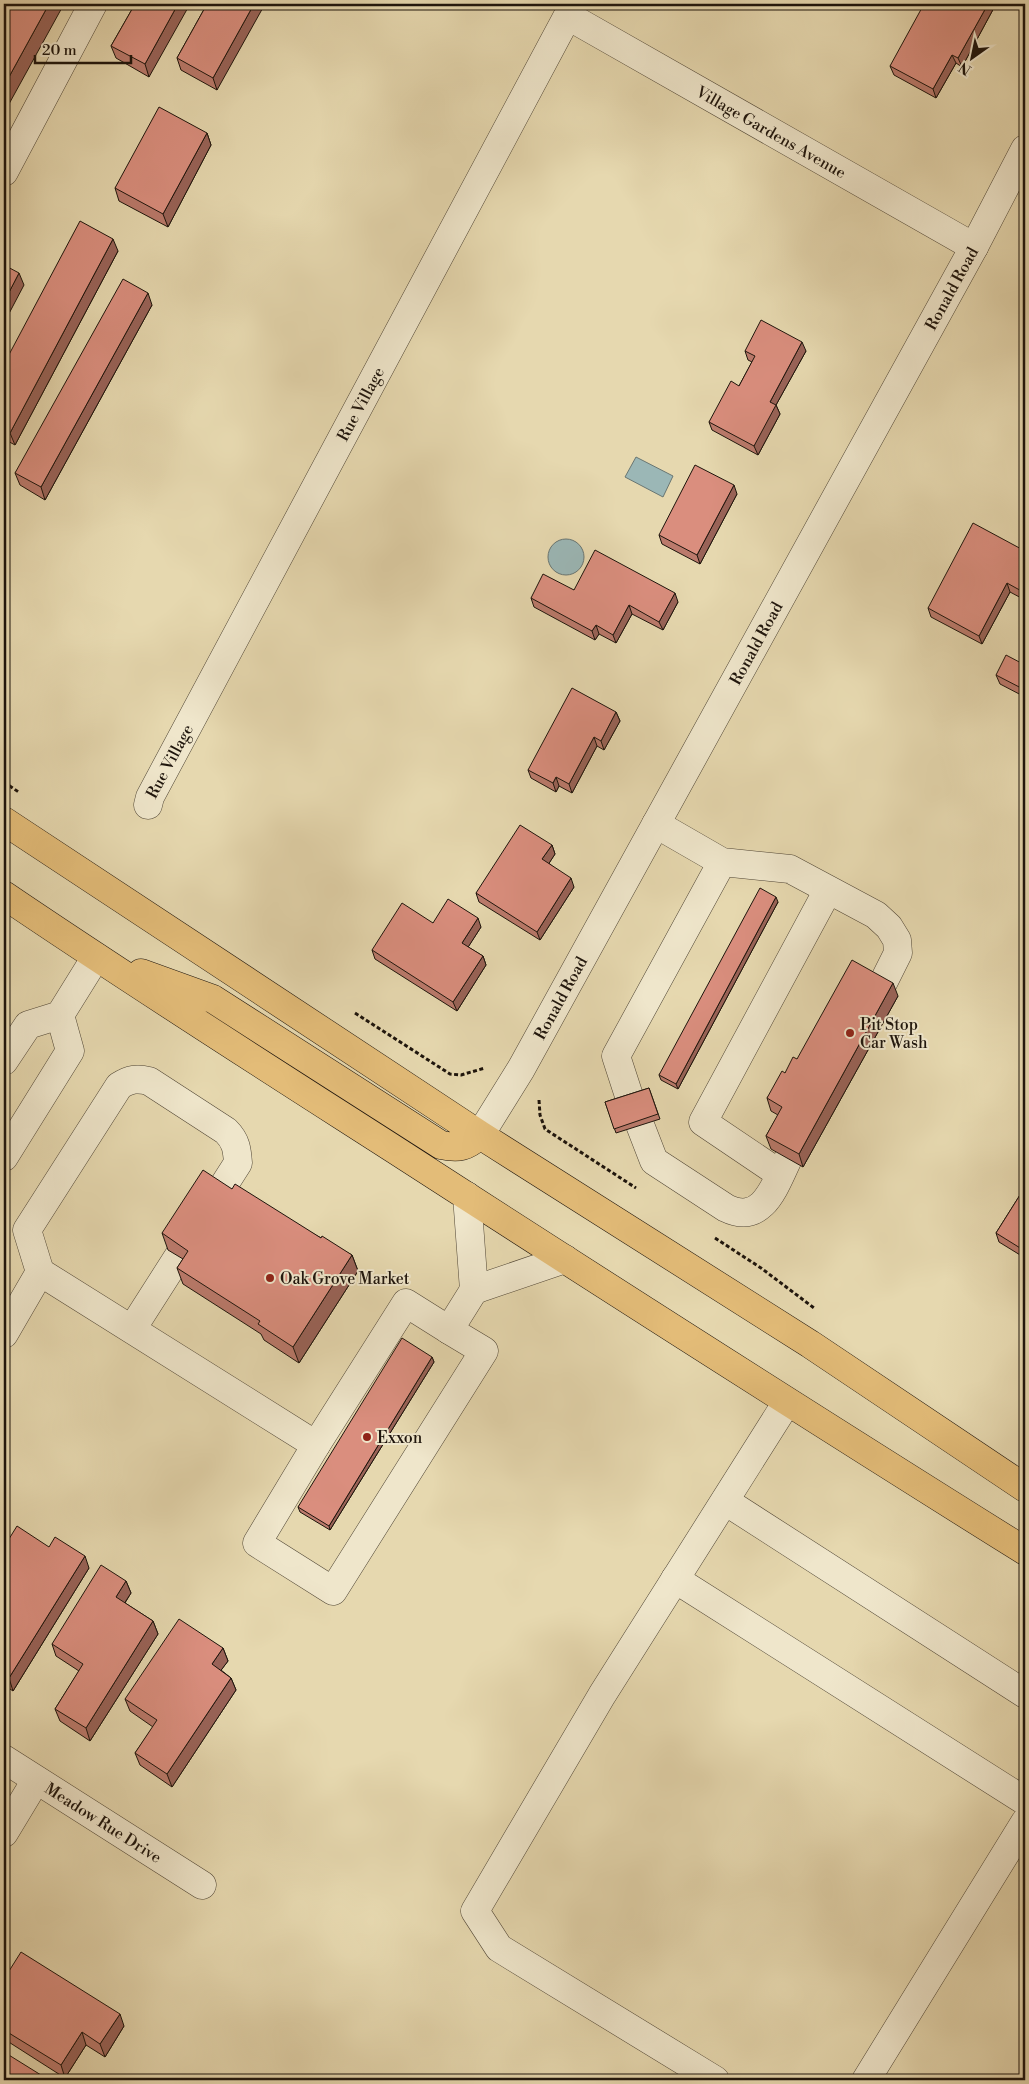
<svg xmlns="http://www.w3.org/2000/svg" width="1029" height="2084" font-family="'Libre Bodoni',serif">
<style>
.water{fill:#9bb7b6;stroke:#697672}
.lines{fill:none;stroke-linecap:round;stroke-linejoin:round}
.minor-casing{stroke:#4f4535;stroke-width:29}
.major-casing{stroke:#1d140c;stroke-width:29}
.path{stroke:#1d140c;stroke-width:3;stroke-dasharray:4 2.5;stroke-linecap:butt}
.minor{stroke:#efe6cb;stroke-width:28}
.major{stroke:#e3bc78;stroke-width:28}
.wall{fill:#bb7a6c;stroke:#1d140c}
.shaded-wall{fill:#996358;stroke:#1d140c}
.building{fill:#da8e7e;stroke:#1d140c}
.poi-dot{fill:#8f2418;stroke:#efe6cb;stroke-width:2}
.labels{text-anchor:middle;stroke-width:4;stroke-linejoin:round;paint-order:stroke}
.street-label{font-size:16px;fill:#1d140c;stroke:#efe6cb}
.poi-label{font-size:16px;fill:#1d140c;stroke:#efe6cb;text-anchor:start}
</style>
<rect width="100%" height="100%" fill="#e6d8af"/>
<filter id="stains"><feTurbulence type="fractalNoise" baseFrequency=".004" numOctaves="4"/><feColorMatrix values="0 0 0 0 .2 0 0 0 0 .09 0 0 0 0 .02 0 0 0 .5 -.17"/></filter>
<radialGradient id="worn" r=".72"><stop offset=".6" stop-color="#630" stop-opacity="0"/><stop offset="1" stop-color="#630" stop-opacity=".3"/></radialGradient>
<path class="water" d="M636,457L673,476L663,497L625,477Z
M548 557a18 18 0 1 1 36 0a18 18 0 1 1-36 0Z"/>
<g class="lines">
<defs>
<g id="minor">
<path id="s1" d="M568,16L974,247"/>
<path d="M4,172L93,4"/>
<path id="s2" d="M148,805L150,797L574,4"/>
<path d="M656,824L722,862L790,869L876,915L889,927L897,940L898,953L881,987"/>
<path d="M722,862L616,1056L630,1099L654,1161L726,1208C763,1226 775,1185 788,1159"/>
<path d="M4,1061L28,1025L60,1015L96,957"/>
<path id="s3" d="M480,1135L521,1069L974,247L1025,149"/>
<path d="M4,1157L70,1051L60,1015"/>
<path d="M780,1174L703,1122L828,890"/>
<path d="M467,1196L474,1290L565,1259"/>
<path d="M40,1272L27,1230L119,1086C130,1079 137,1078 149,1081L226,1131C236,1141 237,1149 238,1163L132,1329"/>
<path d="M4,1334L40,1272L316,1445L406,1303L449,1330L474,1290"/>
<path d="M316,1445L257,1543L333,1591L484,1351L449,1330"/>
<path d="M725,1501L1025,1694"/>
<path d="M675,1579L1025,1801"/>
<path id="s4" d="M4,1759L202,1885"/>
<path d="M4,1833L36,1780"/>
<path d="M715,2080L499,1948L475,1911L602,1695L787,1402"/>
<path d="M866,2080L1025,1822"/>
</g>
<path id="major" d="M4,821L480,1135L810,1344L1025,1488
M4,895C135,984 269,1069 403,1155C609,1288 817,1421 1025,1551
M141,973L213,999L441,1145C459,1149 466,1147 480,1135"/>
</defs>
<use href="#minor" class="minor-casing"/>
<use href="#major" class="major-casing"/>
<path class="path" d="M4,782L20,793
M355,1013L450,1074L461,1075L485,1068
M539,1100L540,1115L545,1129L636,1188
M715,1238L761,1268L814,1308"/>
<use href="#minor" class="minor"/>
<use href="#major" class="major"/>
</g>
<path class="wall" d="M135,4L149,77L116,58L111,46Z
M207,4L217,90L181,70L177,58Z
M996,4L962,67L956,63L936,98L894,75L890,66Z
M207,133L211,145L168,227L119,201L115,188Z
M118,251L15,445L4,439V364Z
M152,305L45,500L20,485L15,473Z
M745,351H806L776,405L780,414L758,455L712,430L709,422L739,386L752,362L748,360Z
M737,494L700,564L662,544L659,535Z
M1025,551V600L1010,592L982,644L931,617L928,608Z
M574,590L678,602L663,630L632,614L616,643L599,634L595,640L534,607L531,598Z
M1025,665V697L1000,684L996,675Z
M616,712L620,721L604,750L597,746L572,793L559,786L556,792L531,778L528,770Z
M552,845L555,854L549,863L574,887L540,940L479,902L476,893Z
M778,902L678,1089L661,1080L659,1075Z
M433,923L481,927L468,947L483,956L486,965L457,1011L375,959L372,950Z
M898,996L803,1167L771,1149L766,1136L778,1115L771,1111L767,1098L785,1073L797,1059Z
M649,1088L660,1119L616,1133L605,1102Z
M1025,1187V1258L999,1242L996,1233Z
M232,1189L352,1255L358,1271L299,1363L264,1340L261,1334L183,1284L177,1268L183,1259L168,1250L162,1233Z
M432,1357L434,1362L330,1530L300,1512L298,1507Z
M4,1547L89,1568L13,1691L4,1685Z
M126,1581L131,1593L125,1603L153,1621L158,1634L90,1741L60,1721L55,1709L79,1671L56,1656L52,1644Z
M223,1648L228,1661L221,1670L231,1678L236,1690L172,1787L140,1765L135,1753L153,1727L130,1711L125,1699Z
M4,1979L124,2026L105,2057L86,2045L65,2078L4,2039Z"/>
<path class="shaded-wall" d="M49,4H64L4,113V86Z
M178,4H190L149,77L145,64Z
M254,4H265L217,90L213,78Z
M988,4H996L962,67L958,58Z
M952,55L956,63L936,98L933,89Z
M207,133L211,145L168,227L163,214Z
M113,239L118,251L15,445L10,433Z
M19,273L24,285L4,323V302Z
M148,293L152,305L45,500L41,487Z
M802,342L806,351L776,405L780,414L758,455L754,446L770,402Z
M734,485L737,494L700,564L697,555Z
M1007,583L1010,592L982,644L979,636Z
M675,593L678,602L663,630L659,622Z
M629,605L632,614L616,643L613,635Z
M596,625L599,634L595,640L592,631Z
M616,712L620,721L604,750L601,741Z
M594,737L597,746L572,793L569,784Z
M556,777L559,786L556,792L553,783Z
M552,845L555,854L546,868L542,859Z
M571,878L574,887L540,940L537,932Z
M776,897L778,902L678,1089L676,1084Z
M478,918L481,927L465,952L462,943Z
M483,956L486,965L457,1011L453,1002Z
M893,983L898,996L803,1167L799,1154Z
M352,1255L358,1271L299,1363L293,1347Z
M432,1357L434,1362L330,1530L329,1526Z
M4,1521L7,1529L4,1534Z
M85,1556L89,1568L13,1691L9,1678Z
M126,1581L131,1593L120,1610L116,1597Z
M153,1621L158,1634L90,1741L86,1728Z
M223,1648L228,1661L216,1677L212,1664Z
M231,1678L236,1690L172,1787L167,1774Z
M120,2014L124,2026L105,2057L100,2044Z
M82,2032L86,2045L65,2078L61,2065Z"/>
<path class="building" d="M4,4H49L4,86Z
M135,4H178L145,64L111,46Z
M207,4H254L213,78L177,58Z
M924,4H988L958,58L952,55L933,89L890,66Z
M159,107L207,133L163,214L115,188Z
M80,221L113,239L10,433L4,429V364Z
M4,265L19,273L4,302Z
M123,279L148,293L41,487L15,473Z
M761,320L802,342L770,402L776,405L754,446L709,422L731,381L739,386L755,356L745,351Z
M695,465L734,485L697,555L659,535Z
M973,523L1025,551V593L1007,583L979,636L928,608Z
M595,550L675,593L659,622L629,605L613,635L596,625L592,631L531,598L543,574L574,590Z
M1006,655L1025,665V690L996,675Z
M572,688L616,712L601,741L594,737L569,784L556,777L553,783L528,770Z
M520,825L552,845L542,859L571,878L537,932L476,893Z
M760,888L776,897L676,1084L659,1075Z
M448,899L478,918L462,943L483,956L453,1002L372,950L402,903L433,923Z
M852,960L893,983L799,1154L766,1136L782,1107L767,1098L782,1071L785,1073L793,1057L797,1059Z
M649,1088L658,1114L614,1129L605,1102Z
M203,1170L232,1189L235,1184L321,1238L322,1236L352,1255L293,1347L258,1324L260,1321L177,1268L188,1251L162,1233Z
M1025,1187V1251L996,1233Z
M402,1338L432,1357L329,1526L298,1507Z
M17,1526L49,1547L55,1537L85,1556L9,1678L4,1675V1610L5,1607L4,1606V1547Z
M101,1565L126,1581L116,1597L153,1621L86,1728L55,1709L83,1664L52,1644Z
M179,1619L223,1648L212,1664L231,1678L167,1774L135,1753L157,1720L125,1699Z
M21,1952L120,2014L100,2044L82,2032L61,2065L4,2030V1979Z
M4,2052L49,2080H4Z"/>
<g class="poi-dot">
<circle cx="850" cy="1033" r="5"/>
<circle cx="270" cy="1278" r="5"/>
<circle cx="367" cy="1437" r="5"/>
</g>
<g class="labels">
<g class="street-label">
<text dy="6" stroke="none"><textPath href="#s1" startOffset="234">Village Gardens Avenue</textPath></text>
<text dy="6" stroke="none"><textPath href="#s3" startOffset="969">Ronald Road</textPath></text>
<text dy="6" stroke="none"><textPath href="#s2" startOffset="454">Rue Village</textPath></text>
<text dy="6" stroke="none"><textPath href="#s3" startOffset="564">Ronald Road</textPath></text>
<text dy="6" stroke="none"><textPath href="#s2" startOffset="49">Rue Village</textPath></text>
<text dy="6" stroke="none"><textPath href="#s3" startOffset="159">Ronald Road</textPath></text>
<text dy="6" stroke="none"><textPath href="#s4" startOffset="118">Meadow Rue Drive</textPath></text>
</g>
<g class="poi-label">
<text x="860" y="1030">Pit Stop<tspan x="860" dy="18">Car Wash</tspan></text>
<text x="280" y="1284">Oak Grove Market</text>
<text x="377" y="1443">Exxon</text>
</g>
</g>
<rect width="1029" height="2084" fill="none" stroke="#e6d8af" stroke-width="20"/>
<rect x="5" y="5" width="1019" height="2074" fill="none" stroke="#1d140c" stroke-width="2.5"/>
<rect x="10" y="10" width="1009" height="2064" fill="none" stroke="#1d140c"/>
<g transform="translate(972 58) rotate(213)" stroke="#efe6cb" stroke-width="4" paint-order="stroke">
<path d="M0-4L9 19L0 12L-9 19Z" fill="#1d140c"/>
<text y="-8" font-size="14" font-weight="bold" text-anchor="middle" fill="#1d140c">N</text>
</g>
<path d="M35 55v8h96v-8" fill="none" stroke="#1d140c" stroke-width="2.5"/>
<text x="42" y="55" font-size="15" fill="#1d140c" stroke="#efe6cb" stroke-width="4" paint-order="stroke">20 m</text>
<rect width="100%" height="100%" filter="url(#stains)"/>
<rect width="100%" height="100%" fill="url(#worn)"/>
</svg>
